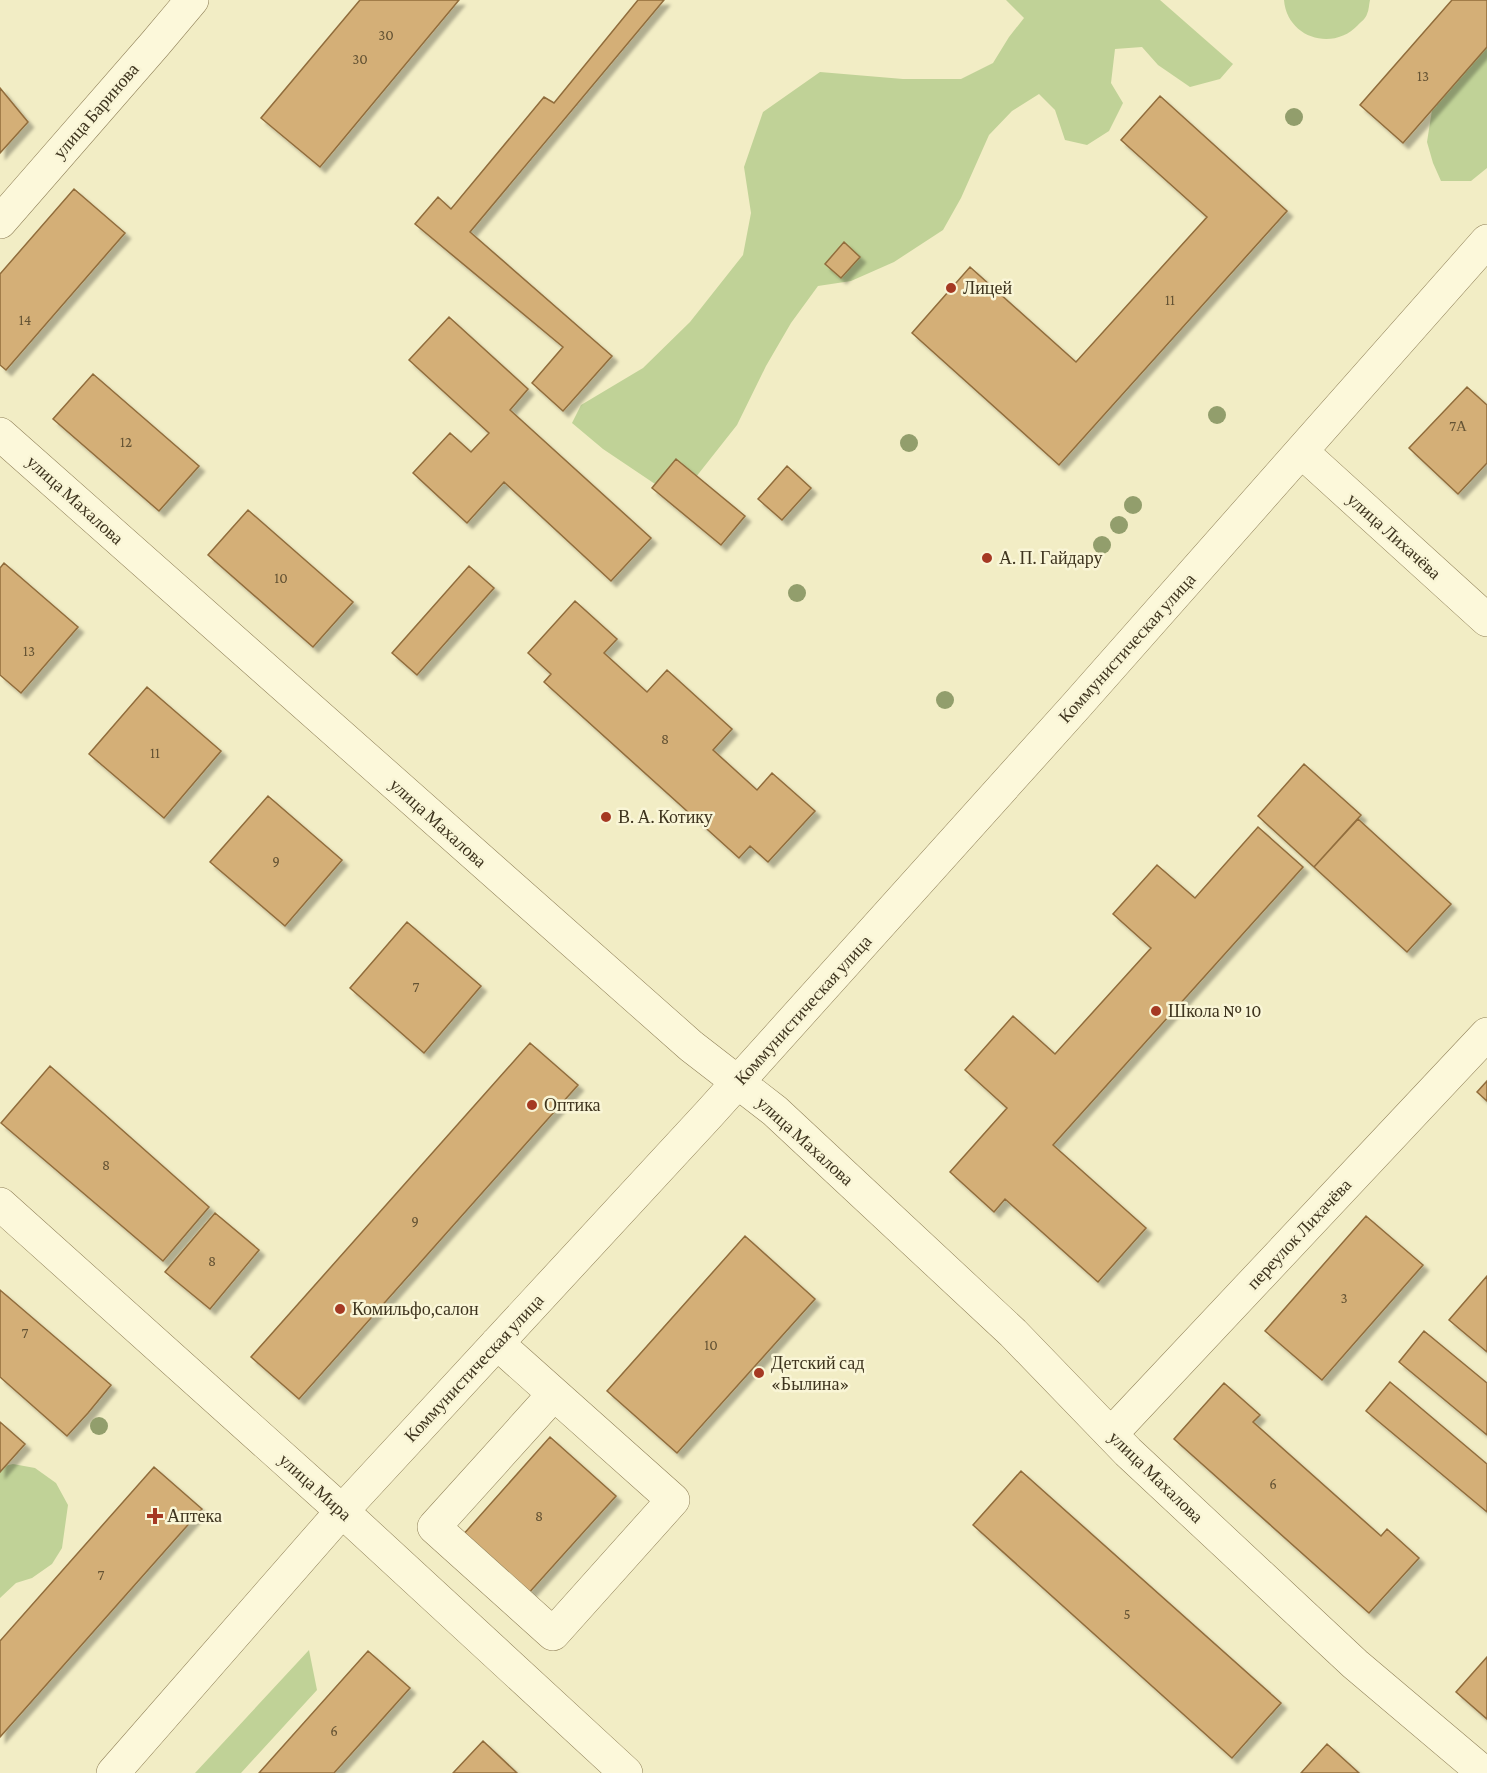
<svg xmlns="http://www.w3.org/2000/svg" width="1487" height="1773" font-family="'Crimson Pro',serif">
<style>
.green{fill:#c0d297}
.building{fill:#d4af77;stroke:#916d3c;stroke-width:1.5;filter:url(#shadow)}
.lines{fill:none;stroke-linecap:round;stroke-linejoin:round}
.minor-casing{stroke:#908059;stroke-width:34}
.minor{stroke:#fcf8da;stroke-width:33}
.tree{fill:#929e6c}
.poi-dot{fill:#a53923;stroke:#f9f5d6;stroke-width:2}
.labels{text-anchor:middle;stroke-width:5;stroke-linejoin:round;paint-order:stroke}
.number-label{font-size:15px;fill:#645334}
.street-label{font-size:18px;fill:#3e341e;stroke:#f9f5d6}
.poi-label{font-size:18px;fill:#3e341e;stroke:#f9f5d6;text-anchor:start}
</style>
<defs>
<filter id="shadow"><feDropShadow dx="5.5" dy="5.5" stdDeviation="1.5" flood-color="#0004"/></filter>
</defs>
<rect width="100%" height="100%" fill="#f2edc5"/>
<path class="green" d="M1006,0H1160L1233,64L1220,79L1190,87L1158,65L1142,47L1115,49L1111,83L1123,103L1109,131L1087,145L1065,140L1055,110L1039,94L1012,111L989,135L961,198L943,230L894,262L851,281L818,286L791,323L766,366L737,425L692,482L658,486L603,449L572,423L581,405L643,368L690,322L743,255L751,213L744,167L763,112L820,72L903,79H961L993,63L1009,37L1024,18Z
M1284,0H1370C1369,4 1369,10 1367,14C1366,18 1361,22 1358,25C1333,52 1287,38 1284,0Z
M1487,47V168L1471,181H1441L1433,163L1427,142L1432,110Z
M13,1464L35,1468L56,1483L68,1505L62,1548L52,1564L32,1578L16,1583L0,1598V1467Z
M309,1650L317,1690L241,1773H195Z"/>
<path class="building" d="M360,0H459L320,167L261,118Z
M638,0H664L470,232L612,356L563,411L532,383L563,347L415,224L438,197L451,209L544,97L554,103Z
M1452,0H1487V47L1403,143L1360,105Z
M0,88L28,122L0,153Z
M1160,96L1287,211L1059,465L912,333L970,267L1076,362L1207,217L1121,140Z
M74,189L125,233L6,370L0,365V274Z
M844,242L860,257L841,278L825,264Z
M449,317L528,389L510,410L651,538L611,581L504,482L467,523L413,473L450,433L471,452L489,433L409,360Z
M93,374L199,466L159,511L53,419Z
M1467,387L1487,405V463L1458,494L1409,448Z
M676,459L745,516L721,545L652,488Z
M787,466L811,488L782,520L758,499Z
M248,510L353,602L313,647L208,555Z
M4,563L78,627L21,693L0,675V568Z
M469,566L494,588L417,675L392,653Z
M575,601L617,639L604,653L647,692L667,670L732,729L713,750L757,790L772,773L815,811L768,862L750,846L739,858L544,682L551,674L528,653Z
M147,687L221,751L164,818L89,754Z
M1304,764L1361,815L1314,867L1258,816Z
M268,796L342,860L285,926L210,862Z
M1358,819L1451,904L1407,952L1314,867Z
M1258,827L1303,867L1053,1145L1146,1228L1098,1282L1005,1199L994,1212L950,1172L1007,1108L965,1070L1013,1016L1055,1054L1151,948L1113,914L1157,865L1195,898Z
M407,922L481,986L424,1053L350,988Z
M530,1043L578,1085L299,1399L251,1357Z
M50,1066L209,1207L163,1261L1,1123Z
M1487,1081V1101L1477,1092Z
M215,1213L259,1250L210,1309L165,1272Z
M1366,1216L1423,1265L1322,1380L1265,1331Z
M745,1236L815,1299L677,1453L607,1391Z
M1487,1276V1352L1449,1320Z
M0,1290L111,1385L88,1413L67,1436L0,1377Z
M1424,1331L1487,1383V1435L1399,1362Z
M1390,1382L1487,1464V1512L1366,1411Z
M1224,1383L1260,1415L1253,1422L1381,1536L1387,1529L1419,1558L1369,1613L1174,1439Z
M0,1422L25,1444L0,1472Z
M550,1437L616,1496L527,1595L462,1536Z
M154,1467L202,1509L0,1737V1641Z
M1021,1471L1281,1703L1232,1758L973,1525Z
M368,1651L410,1688L334,1773H259Z
M1487,1657V1719L1456,1692Z
M483,1741L517,1773H453Z
M1327,1744L1359,1773H1301Z"/>
<g class="lines">
<defs>
<path id="minor" d="M0,222L155,44L192,0
M0,434L691,1046L775,1111L1013,1333L1128,1452L1355,1664L1484,1773
M1302,452L1487,620
M0,1204L342,1511L626,1773
M497,1343L673,1500L553,1634L434,1527L554,1394
M1111,1434L1487,1034
M113,1773L342,1511L709,1114L1076,706L1487,241"/>
</defs>
<use href="#minor" class="minor-casing"/>
<use href="#minor" class="minor"/>
</g>
<g class="tree">
<circle cx="1294" cy="117" r="9"/>
<circle cx="1217" cy="415" r="9"/>
<circle cx="909" cy="443" r="9"/>
<circle cx="1133" cy="505" r="9"/>
<circle cx="1119" cy="525" r="9"/>
<circle cx="1102" cy="545" r="9"/>
<circle cx="797" cy="593" r="9"/>
<circle cx="945" cy="700" r="9"/>
<circle cx="99" cy="1426" r="9"/>
</g>
<g class="poi-dot">
<circle cx="951" cy="288" r="6"/>
<circle cx="987" cy="558" r="6"/>
<circle cx="606" cy="817" r="6"/>
<circle cx="1156" cy="1011" r="6"/>
<circle cx="532" cy="1105" r="6"/>
<circle cx="340" cy="1309" r="6"/>
<circle cx="759" cy="1373" r="6"/>
<path d="M152 1507h6v6h6v6h-6v6h-6v-6h-6v-6h6z"/>
</g>
<g class="labels">
<g class="number-label">
<text x="386" y="40">30</text>
<text x="360" y="64">30</text>
<text x="1423" y="81">13</text>
<text x="1170" y="305">11</text>
<text x="25" y="325">14</text>
<text x="1458" y="431">7А</text>
<text x="126" y="447">12</text>
<text x="281" y="583">10</text>
<text x="29" y="656">13</text>
<text x="665" y="744">8</text>
<text x="155" y="758">11</text>
<text x="276" y="866">9</text>
<text x="416" y="992">7</text>
<text x="106" y="1170">8</text>
<text x="415" y="1226">9</text>
<text x="212" y="1266">8</text>
<text x="1344" y="1303">3</text>
<text x="25" y="1338">7</text>
<text x="711" y="1350">10</text>
<text x="1273" y="1489">6</text>
<text x="539" y="1521">8</text>
<text x="101" y="1580">7</text>
<text x="1127" y="1619">5</text>
<text x="334" y="1736">6</text>
</g>
<g class="street-label">
<text transform="translate(96 111) rotate(-49)" y="6">улица Баринова</text>
<text transform="translate(75 500) rotate(42)" y="6">улица Махалова</text>
<text transform="translate(1394 536) rotate(42)" y="6">улица Лихачёва</text>
<text transform="translate(1127 648) rotate(-48)" y="6">Коммунистическая улица</text>
<text transform="translate(438 823) rotate(42)" y="6">улица Махалова</text>
<text transform="translate(803 1010) rotate(-48)" y="6">Коммунистическая улица</text>
<text transform="translate(805 1141) rotate(42)" y="6">улица Махалова</text>
<text transform="translate(1299 1234) rotate(-47)" y="6">переулок Лихачёва</text>
<text transform="translate(474 1368) rotate(-47)" y="6">Коммунистическая улица</text>
<text transform="translate(1156 1477) rotate(44)" y="6">улица Махалова</text>
<text transform="translate(315 1487) rotate(42)" y="6">улица Мира</text>
</g>
<g class="poi-label">
<text x="963" y="294">Лицей</text>
<text x="999" y="564">А. П. Гайдару</text>
<text x="618" y="823">В. А. Котику</text>
<text x="1168" y="1017">Школа № 10</text>
<text x="544" y="1111">Оптика</text>
<text x="352" y="1315">Комильфо,салон</text>
<text x="771" y="1369">Детский сад<tspan x="771" dy="21">«Былина»</tspan></text>
<text x="167" y="1522">Аптека</text>
</g>
</g>
</svg>
